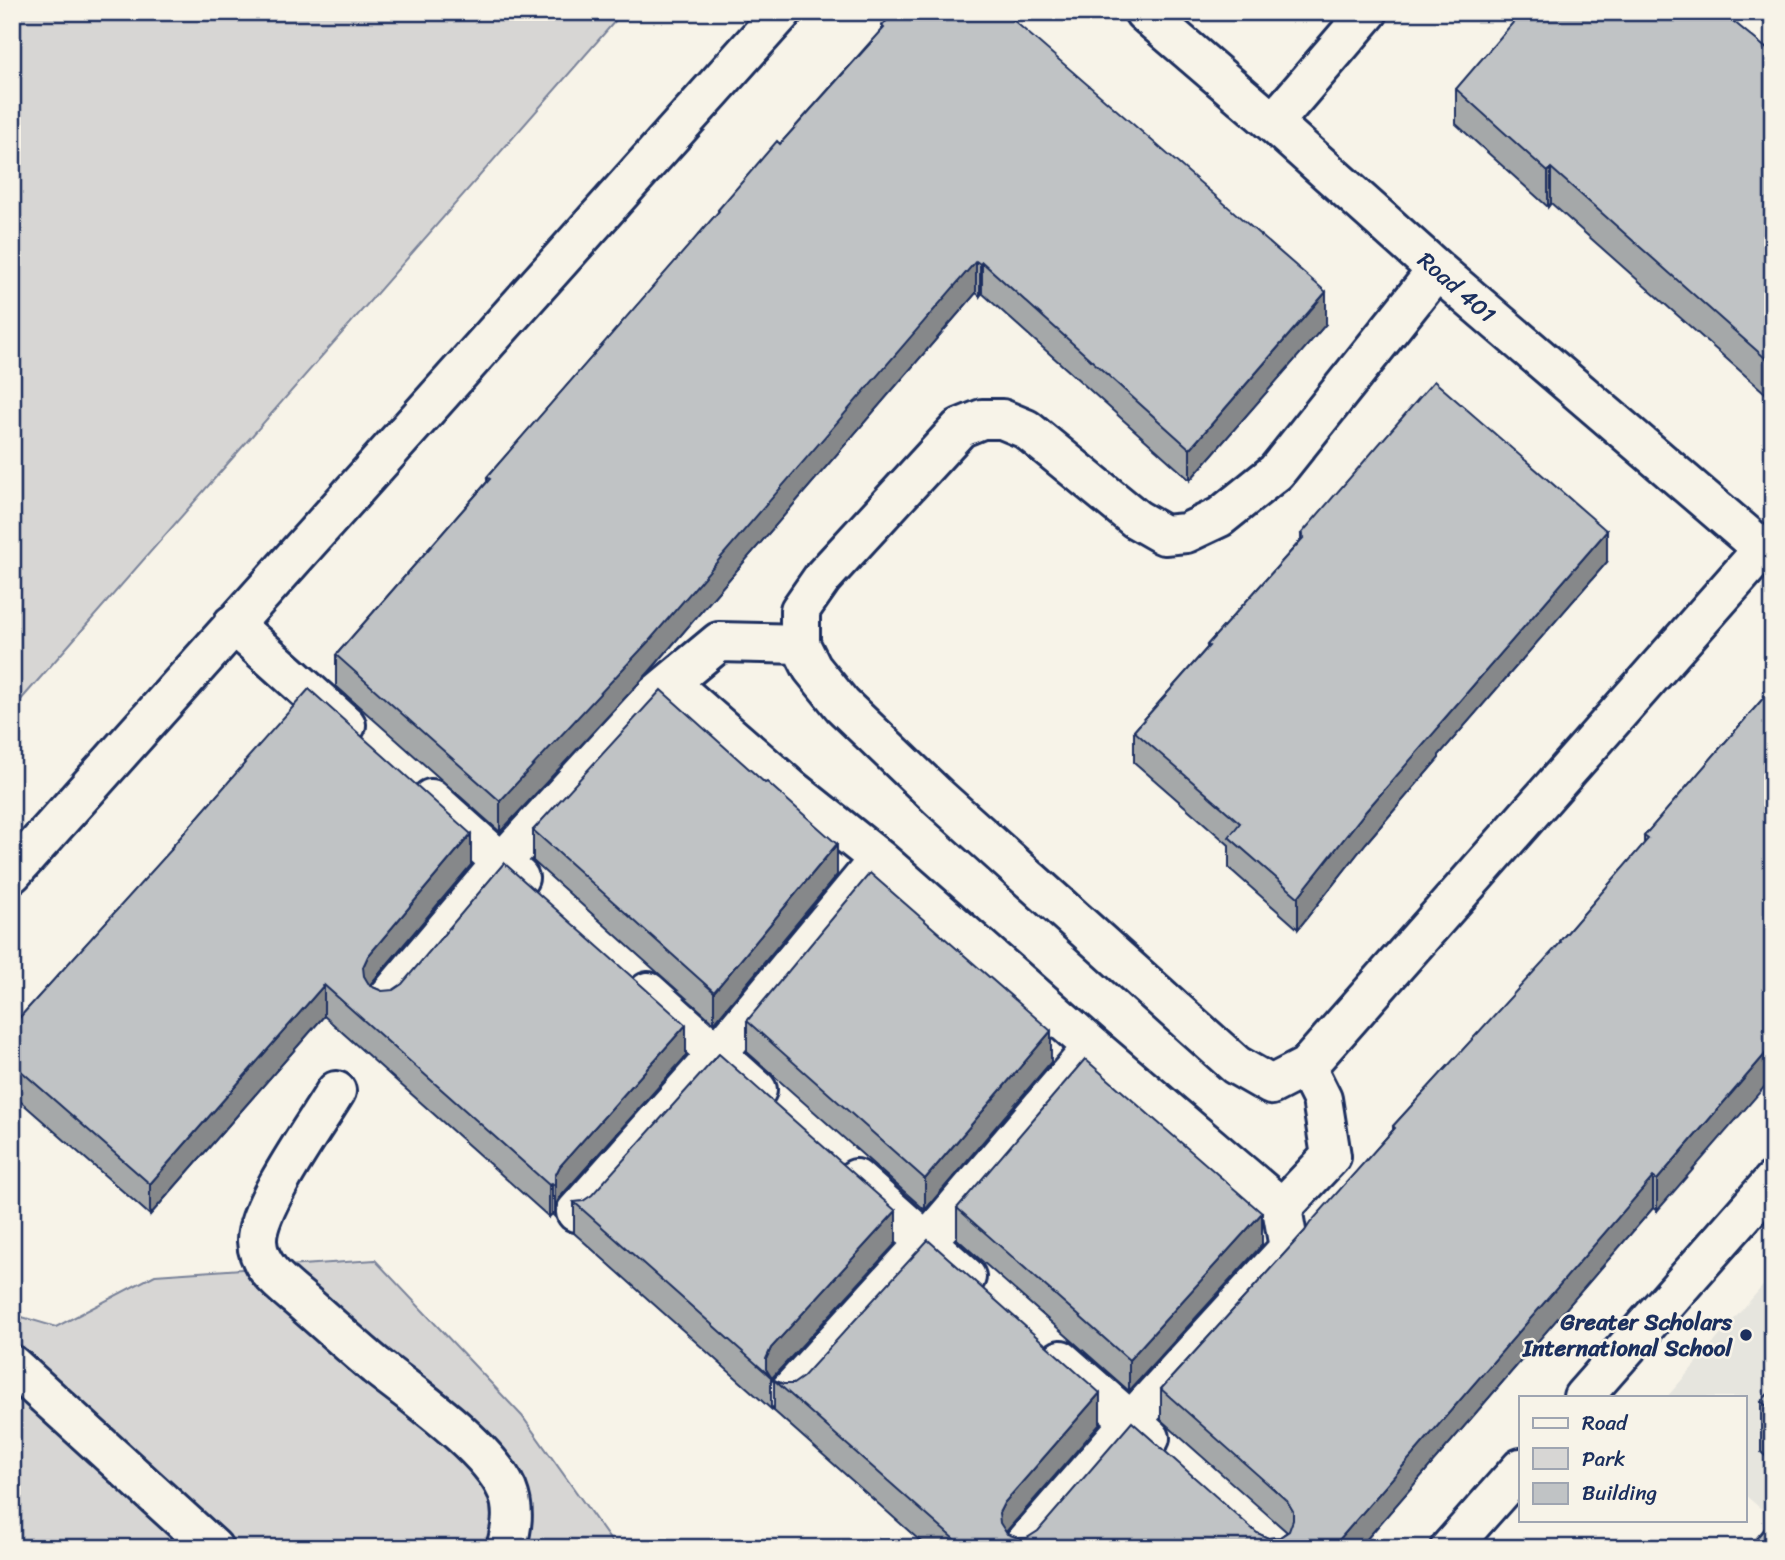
<svg xmlns="http://www.w3.org/2000/svg" width="1785" height="1560" font-family="Sriracha,sans-serif">
<style>
.built{fill:#e6e5de}
.green{fill:#d7d6d4;stroke:#798299;stroke-width:2}
.lines{fill:none;stroke-linecap:round;stroke-linejoin:round}
.minor-casing{stroke:#1b2f5e;stroke-width:44}
.minor{stroke:#f7f3e8;stroke-width:38}
.wall{fill:#a5a8a9;stroke:#1b2f5e;stroke-width:2}
.shaded-wall{fill:#86888a;stroke:#1b2f5e;stroke-width:2}
.building{fill:#c0c3c5;stroke:#1b2f5e;stroke-width:2}
.poi-dot{fill:#1b2f5e;stroke:#f7f3e8;stroke-width:2.5}
.labels{text-anchor:middle;stroke-width:5;stroke-linejoin:round;paint-order:stroke}
.street-label{font-size:23px;fill:#1b2f5e;stroke:#f7f3e8}
.poi-label{font-size:23px;font-weight:bold;fill:#1b2f5e;stroke:#f7f3e8;text-anchor:end}
</style>
<rect width="100%" height="100%" fill="#f7f3e8"/>
<filter id="ink" filterUnits="userSpaceOnUse"><feTurbulence type="fractalNoise" baseFrequency=".0143" numOctaves="2"/><feDisplacementMap in="SourceGraphic" scale="14" xChannelSelector="R" yChannelSelector="G"/><feConvolveMatrix kernelMatrix="1 2 1 2 8 2 1 2 1" color-interpolation-filters="sRGB"/></filter>
<g filter="url(#ink)">
<path class="built" d="M1773,1274V1519L1745,1495V1397H1667Z"/>
<path class="green" d="M12,12H623L12,710Z
M375,1260L522,1416L616,1548H12V1314L56,1327L155,1275Z"/>
<g class="lines">
<defs>
<path id="minor" d="M1144,12L1273,123L1437,270L1773,558
M1273,123L1368,12
M1437,270L1276,472L1220,517L1186,533L1164,535L1136,519L1026,429L1002,419H982L960,428L823,577L800,610V644L812,668L842,705L938,797L1236,1065L1271,1085L1306,1067L1763,549
M233,624L346,725
M654,696L719,642L800,644
M431,799L519,878
M12,873L782,12
M648,992L757,1090
M385,1001L502,862L654,696L688,699L790,788L879,859L1093,1047L1282,1208L1289,1248L1131,1421L1021,1548
M336,1091C317,1123 256,1207 257,1241C258,1269 285,1286 304,1303C328,1324 352,1346 376,1366C414,1396 488,1447 507,1490C515,1510 512,1528 506,1548
M856,1179L966,1277
M1282,1208L1331,1156L1322,1099L1306,1067
M576,1212L717,1054L879,859
M1061,1360L1150,1438
M12,1365L213,1548
M787,1394L926,1242L1093,1047
M1583,1397L1773,1181
M1450,1548L1521,1468"/>
</defs>
<use href="#minor" class="minor-casing"/>
<use href="#minor" class="minor"/>
</g>
<path class="wall" d="M882,26L1326,324L1190,480L982,293L980,296L976,293L649,672L500,832L336,686V655L487,482V477L718,213V210L780,144L882,29Z
M1773,54V400L1551,203L1548,207L1456,124V89Z
M1301,534L1607,562L1439,755V758L1366,843L1298,929L1229,868V845L1134,762V731L1207,648V645L1301,540Z
M1773,687L1657,1211L1653,1208L1359,1548H928L774,1411V1380L783,1384L1100,1424L1006,1532L1007,1534L1018,1538L1257,1533L1268,1538L1280,1537L1287,1532L1161,1420V1389L1305,1231L1393,1130V1126L1560,944V941L1644,844V836Z
M244,762L471,865L370,985V986L382,991L686,1056L560,1197L555,1206V1217L552,1214L549,1217L324,1016L150,1215L12,1094V1026L171,851V848L244,765Z
M765,783L837,875L714,1023L533,861V830Z
M747,1021L1051,1062L925,1210L747,1052Z
M574,1202L896,1243L771,1379V1409L574,1233Z
M957,1208L1262,1245L1129,1391L957,1239Z
M1773,1389V1463L1761,1452V1401Z"/>
<path class="shaded-wall" d="M1551,168V203L1548,207V172Z
M976,261V293L649,672L500,832V801Z
M982,262V293L980,296V264Z
M1326,292V324L1190,480V449Z
M1607,531V562L1439,755V758L1366,843L1298,929V897L1366,811L1438,726Z
M471,834V865L368,987L363,998V967L368,956Z
M837,844V875L714,1023V992Z
M324,985V1016L150,1215V1184Z
M686,1025V1056L560,1197L555,1206V1176L560,1166Z
M1051,1031V1062L925,1210V1179Z
M1773,1045V1077L1657,1211V1180Z
M1653,1177V1208L1359,1548H1332Z
M552,1183V1214L549,1217V1185Z
M896,1211V1243L771,1379V1377L766,1372V1359L771,1348Z
M1262,1213V1245L1129,1391V1360Z
M1100,1393V1424L1004,1534L999,1545V1513L1004,1503Z"/>
<path class="building" d="M894,12H1004L1326,292L1190,449L982,262L980,264L976,261L649,641L500,801L336,655L490,479L487,477L719,211L718,210L777,141L780,144L884,28L882,26Z
M1522,12H1722L1773,54V365L1551,168L1548,172L1456,89Z
M1434,381L1607,531L1438,726L1439,727L1366,811L1298,897L1229,837L1240,823L1134,731L1209,646L1207,645L1304,537L1301,534Z
M1773,687V1045L1657,1180L1653,1177L1332,1548H964L774,1380L783,1384H793L803,1377L928,1240L1100,1393L1004,1503L999,1513L1000,1523L1007,1534L1018,1538H1027L1038,1531L1132,1422L1257,1533L1268,1538L1280,1537L1289,1531L1293,1520V1511L1287,1501L1161,1389L1305,1231L1310,1223L1395,1128L1393,1126L1561,942L1560,941L1648,839L1644,836Z
M309,689L471,834L368,956L363,967L364,976L370,986L382,991L393,990L402,984L504,863L686,1025L560,1166L555,1176V1186L552,1183L549,1185L324,985L150,1184L12,1063V1026L172,849L171,848L245,763L244,762Z
M661,690L765,783L767,782L837,844L714,992L533,830Z
M870,873L1051,1031L925,1179L747,1021Z
M719,1054L896,1211L771,1348L766,1359V1369L771,1377L574,1202L583,1201L592,1195Z
M1085,1059L1262,1213L1129,1360L957,1208Z
M1773,1389V1412L1761,1401Z
M1773,1519V1548H1748Z"/>
</g>
<circle class="poi-dot" cx="1746" cy="1335" r="7"/>
<g class="labels">
<g class="street-label">
<text transform="translate(1457 287) rotate(41)" y="8">Road 401</text>
</g>
<g class="poi-label">
<text x="1732" y="1330">Greater Scholars<tspan x="1732" dy="26">International School</tspan></text>
</g>
</g>
<rect width="1785" height="1560" fill="none" stroke="#f7f3e8" stroke-width="42"/>
<rect x="21" y="21" width="1743" height="1518" fill="none" stroke="#1b2f5e" stroke-width="2.5" filter="url(#ink)"/>
<rect x="1519" y="1396" width="228" height="126" fill="#f7f3e8" stroke="#9fa5b1" stroke-width="2"/>
<rect x="1533" y="1418" width="35" height="10" fill="#f7f3e8" stroke="#9fa5b1" stroke-width="2"/>
<text x="1582" y="1430" font-size="21" fill="#1b2f5e">Road</text>
<rect x="1533" y="1448" width="35" height="21" fill="#d7d6d4" stroke="#9fa5b1" stroke-width="2"/>
<text x="1582" y="1466" font-size="21" fill="#1b2f5e">Park</text>
<rect x="1533" y="1483" width="35" height="21" fill="#c0c3c5" stroke="#9fa5b1" stroke-width="2"/>
<text x="1582" y="1500" font-size="21" fill="#1b2f5e">Building</text>
</svg>
